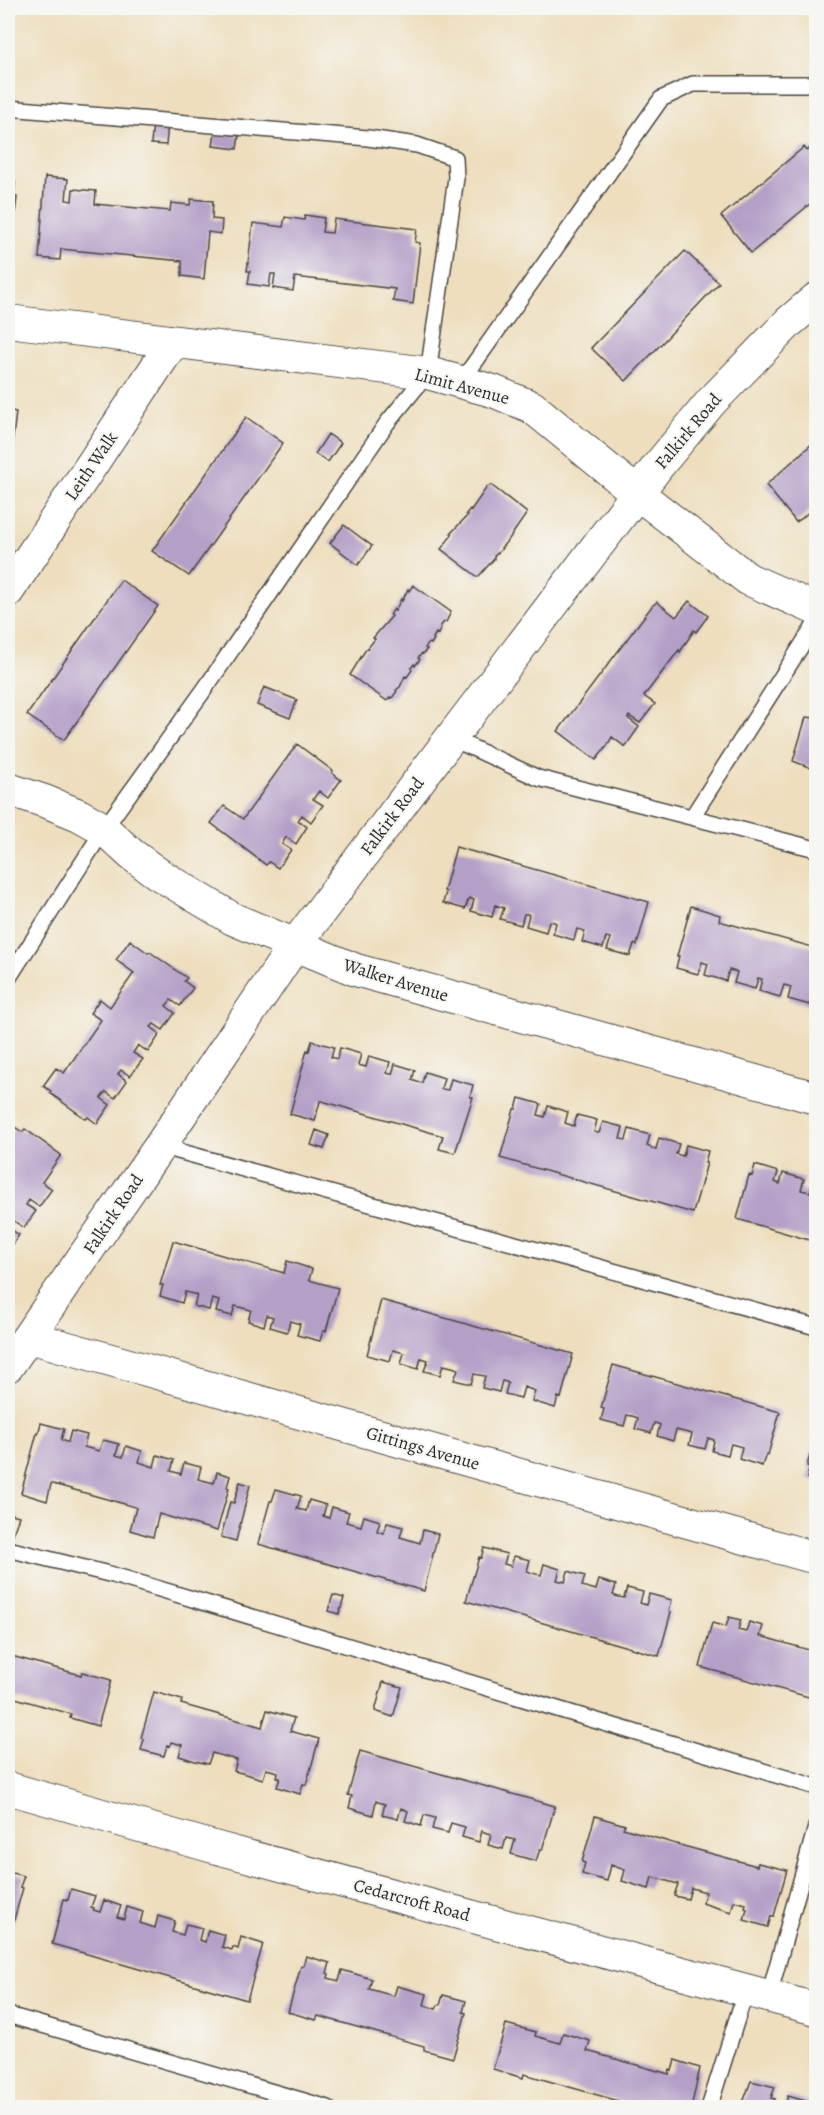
<svg xmlns="http://www.w3.org/2000/svg" width="824" height="2115" font-family="Alegreya,serif">
<style>
.building{fill:#b49fc7}
.lines{fill:none;stroke-linecap:round;stroke-linejoin:round}
.lane-casing{stroke:#484641;stroke-width:18}
.street-casing{stroke:#484641;stroke-width:34}
.lane{stroke:#fff;stroke-width:15}
.street{stroke:#fff;stroke-width:32}
.labels{text-anchor:middle;stroke-width:4.5;stroke-linejoin:round;paint-order:stroke}
.street-label{font-size:18px;fill:#2b2b2b;stroke:#f6f6f2}
</style>
<rect width="100%" height="100%" fill="#f6f6f2"/>
<filter id="ink" filterUnits="userSpaceOnUse"><feTurbulence type="fractalNoise" baseFrequency=".0167" numOctaves="2"/><feDisplacementMap in="SourceGraphic" scale="12" xChannelSelector="R" yChannelSelector="G"/><feConvolveMatrix kernelMatrix="1 2 1 2 8 2 1 2 1" color-interpolation-filters="sRGB"/></filter>
<filter id="wash" filterUnits="userSpaceOnUse"><feTurbulence type="fractalNoise" baseFrequency=".008" numOctaves="4" result="noise"/><feDisplacementMap in="SourceGraphic" scale="24" xChannelSelector="R" yChannelSelector="G"/><feGaussianBlur stdDeviation="1.35" result="paint"/><feColorMatrix in="noise" values="0 0 0 0 0 0 0 0 0 0 0 0 0 0 0 0 0 1.4 0 .05"/><feComposite in="paint" operator="in"/></filter>
<g filter="url(#wash)">
<rect width="100%" height="100%" fill="#eedebe"/>
<g id="blocks">
<path class="building" d="M153,123L168,124L166,145L151,144Z
M215,132L239,136L237,149L213,146Z
M804,147L807,151L811,147L816,153V199L751,253L721,216Z
M45,177L68,179L66,200L72,201L73,189L96,191L95,204L170,211L171,203L190,205L191,199L213,201L212,219L222,220L221,234L208,232L204,279L182,276V261L61,249L60,260L39,258Z
M8,181L15,182L14,196L17,197L9,262L8,261Z
M305,215L324,218L322,232L332,233L334,219L417,229L415,242L420,243L413,304L393,301L395,289L295,277L293,291L273,288L275,274H271L269,287L248,284L250,271H247L253,223L283,227L285,217L304,220Z
M685,251L719,283L626,381L591,348Z
M8,410L16,412L11,455H8Z
M246,417L283,443L189,576L152,551Z
M328,434L341,443L328,462L315,454Z
M814,442H816V505L801,519L796,522L766,485Z
M491,485L527,513L509,539L501,548L502,549L494,556V559L478,577L441,549L452,535L451,533L468,515L466,514L470,509L471,510L487,487Z
M344,525L372,546L358,565L330,543Z
M121,580L158,606L64,740L27,715Z
M413,585L451,612L446,622H444L440,627L441,628L438,634L436,633L433,638L434,639L431,644L429,643L425,648L427,649L423,654L422,653L418,658L420,659L415,666L414,664L411,668L412,670L407,677L405,676L400,687L396,690L397,691L392,698L390,697L387,701L350,675L366,649H367L375,639L373,638L392,616L390,615L394,609L395,611L401,599L402,601L408,589L409,591Z
M689,601L708,616L696,632L694,630L680,652L679,650L644,696L655,704L640,723L629,716L628,718L639,727L625,747L612,737L607,746L596,760L558,731L652,606L657,602L676,617Z
M264,687L297,700L290,718L257,705Z
M806,717L816,718V770L793,761Z
M297,744L333,771L332,773L341,780L328,798L319,791L313,799L323,805L311,822L302,815L298,820L307,827L296,844L286,837L282,844L291,850L278,868L269,862L266,865L211,823L224,806L243,819Z
M456,847L649,902L637,945L634,944L630,956L607,950L611,938L606,937L603,948L582,942L585,931L577,929L574,940L553,934L556,923L554,922L549,921L546,932L526,926L529,915L527,914H524L521,925L500,919L504,908L495,905L492,917L471,911L474,900L469,898L465,909L443,903L446,892L444,891Z
M691,906L720,915L719,921L816,948V995L813,994L810,1005L788,999L791,987L788,986L784,985L780,997L759,991L762,979L758,978L755,989L734,983L737,972L729,970L726,981L705,975L708,964L702,962L698,974L676,968L679,956H677Z
M130,940L148,953L150,952L187,978L184,981L193,988L180,1006L171,1000L166,1006L175,1013L163,1030L154,1024L151,1027L160,1034L148,1052L138,1045L133,1053L143,1059L130,1076L121,1070L118,1074L127,1081L115,1098L106,1092L101,1098L110,1105L97,1124L88,1117L86,1119L50,1093L51,1091L43,1086L56,1068L64,1073L101,1020L90,1013L100,999L110,1007L134,973L116,960Z
M312,1041L334,1047L331,1057L337,1059L340,1048L361,1054L358,1065L366,1067L369,1056L390,1062L387,1073L390,1074H392L395,1064L415,1070L412,1080L417,1082L422,1083L425,1072L444,1078L441,1089L448,1090L451,1079L473,1085L470,1097H473L455,1153L439,1149L443,1136L322,1101H320L315,1121L290,1114L307,1050L309,1051Z
M519,1098L541,1104L538,1115L545,1117L548,1106L568,1112L565,1123L574,1126L577,1115L597,1120L594,1132L599,1133L603,1122L623,1127L620,1139L626,1140L629,1129L650,1135L647,1146L652,1148L656,1149L659,1138L679,1144L676,1154L679,1155L683,1156L686,1145L708,1151L705,1163H707L693,1213L500,1158L514,1109H516Z
M15,1127L22,1132L25,1129L61,1155L42,1182L52,1189L39,1207L29,1200L26,1205L36,1211L24,1228L14,1221L9,1228L19,1235L8,1252V1138Z
M316,1130L329,1135L324,1149L311,1145Z
M755,1165L778,1172L775,1182L780,1184L783,1173L804,1179L801,1190L810,1192L813,1182L816,1183V1242L737,1219L749,1175L752,1176Z
M173,1241L284,1273L287,1261L312,1269L309,1280L338,1288L326,1331H323L320,1341L297,1335L300,1324L290,1321L287,1332L270,1327L273,1317L267,1315L264,1326L248,1321L251,1310L235,1306L232,1316L216,1312L219,1301L212,1299L209,1310L194,1306L197,1295L185,1292L182,1303L160,1296L163,1285H160Z
M381,1300L573,1354L561,1398L558,1397L555,1408L532,1401L535,1391L524,1387L521,1398L505,1394L508,1383L506,1382L502,1381L499,1392L482,1388L485,1376L479,1375L474,1374L471,1384L454,1380L458,1369L452,1367L443,1365L440,1375L424,1371L428,1360L421,1358L418,1369L401,1364L404,1353L393,1350L390,1361L367,1355Z
M613,1365L780,1412L768,1455L766,1454L762,1466L739,1459L742,1447L731,1444L728,1455L712,1451L714,1440L708,1438L705,1449L689,1445L692,1434L676,1430L673,1441L657,1436L660,1425L658,1424L654,1423L651,1433L635,1429L638,1418L632,1416L627,1415L624,1426L601,1420L604,1409L601,1408Z
M41,1423L64,1429L61,1440L66,1442H68L71,1431L87,1435L84,1447L99,1451L103,1440L119,1444L116,1455L123,1457L126,1446L142,1451L139,1462L154,1467L157,1455L174,1460L171,1471L181,1474L184,1463L201,1467L198,1479L214,1483L217,1472L230,1476L227,1487L229,1488L217,1531L159,1514L153,1537L130,1530L136,1508L135,1507L53,1484H51L47,1501L21,1493L37,1433L38,1434Z
M816,1434V1481L807,1478L810,1467L807,1466Z
M240,1482L250,1485L236,1541L221,1537L230,1502L234,1503Z
M276,1489L301,1496L297,1509L306,1511L309,1500L326,1505L323,1516L329,1518L332,1507L349,1512L346,1522L361,1526L364,1516L380,1521L377,1531L384,1533L387,1523L403,1527L400,1537L420,1543L423,1530L438,1534L424,1591L258,1544L270,1501H272Z
M8,1513L19,1516L10,1544L8,1543Z
M484,1548L507,1554L504,1564L511,1566L514,1556L530,1560L527,1571L536,1574L541,1575L544,1564L560,1569L557,1580L565,1582L568,1571L585,1576L582,1586L596,1590L599,1580L616,1585L613,1595L618,1597L624,1598L627,1588L643,1592L640,1603L646,1605L649,1594L672,1600L669,1611L671,1612L659,1656L466,1601L479,1557L481,1558Z
M333,1595L344,1598L339,1614L328,1611Z
M729,1617L741,1620L738,1630L746,1632L749,1622L763,1626L760,1636L816,1652V1699L700,1667L712,1623L726,1627Z
M8,1655L81,1675L82,1672L111,1680L98,1726L70,1718L71,1714L8,1696Z
M383,1682L402,1687L393,1717L375,1711Z
M154,1692L182,1700L181,1704L262,1727L267,1710L294,1718L290,1731L319,1739L306,1785L303,1784L300,1794L277,1787L280,1778L277,1777L278,1772L266,1769L263,1779L249,1775L234,1771L237,1760L212,1753L208,1764L195,1761L179,1756L182,1745L171,1742L170,1746L167,1745L164,1756L141,1750L144,1739L141,1738Z
M360,1751L555,1806L542,1850L540,1849L536,1861L511,1854L515,1840L506,1838L503,1849L488,1845L491,1834L487,1833L482,1831L479,1842L462,1837L465,1827L451,1823L448,1833L432,1829L435,1818L424,1815L421,1826L405,1821L408,1811L401,1808L398,1819L382,1815L385,1804L378,1802L376,1801L373,1815L349,1808L352,1796L348,1795Z
M595,1816L625,1825L623,1828L676,1844L757,1866L758,1863L787,1870L774,1916H771L768,1927L744,1920L747,1909L745,1908L746,1904L734,1901L731,1912L702,1903L706,1892L691,1888L688,1899L674,1896L678,1884L652,1877L649,1889L635,1885L622,1881L625,1870L611,1865L607,1881L582,1874L585,1863L582,1862Z
M8,1872L24,1876L20,1887L23,1888L10,1934L8,1933Z
M71,1889L95,1896L91,1907L94,1908L93,1910L100,1912L104,1900L121,1906L117,1917L124,1919L127,1907L143,1912L140,1923L155,1928L158,1916L175,1921L172,1932L183,1935L186,1924L202,1928L199,1940L205,1942L208,1930L225,1935L222,1947L232,1950L233,1947L238,1949L241,1937L263,1944L247,2000L52,1944L64,1899L68,1900Z
M306,1956L330,1963L327,1973L329,1974L328,1978L339,1981L342,1970L372,1979L369,1989L394,1996L397,1986L427,1994L424,2005L436,2009L438,2005H440L443,1995L466,2001L463,2012L466,2013L453,2058L424,2050V2046L318,2016L316,2020L288,2012L301,1966H303Z
M506,2024L536,2032L535,2036L560,2043L563,2033L590,2041L587,2051L669,2074L670,2070L672,2071L675,2060L700,2068L691,2108H643L524,2074L523,2078L493,2069Z
M751,2081L775,2087L771,2098L775,2099L773,2104L784,2107L788,2096L816,2104V2108H741Z"/>
</g>
</g>
<g filter="url(#ink)">
<use href="#blocks" fill-opacity="0" stroke="#484641" stroke-width="1.5"/>
<g class="lines">
<defs>
<path id="lane" d="M8,108L368,138L417,145L455,158L456,178L428,373L387,423L204,690L104,829L8,979
M461,382L661,99L693,84H816
M451,738L538,778L816,849
M692,817L816,623
M160,1146L816,1327
M8,1549L113,1575L816,1787
M769,1995L816,1827
M8,2015L328,2108
M709,2108L746,1990"/>
<path id="street" d="M8,321L428,373L493,391L532,407L637,493L748,579L816,609
M8,591L173,342
M8,789L47,802L79,815L104,829L131,854L157,873L233,919L356,970L816,1098
M29,1337L816,1558
M8,1366L160,1146L295,945L451,738L658,466L711,402L789,322L816,299
M8,1788L210,1846L816,2009"/>
</defs>
<use href="#lane" class="lane-casing"/>
<use href="#street" class="street-casing"/>
<use href="#lane" class="lane"/>
<use href="#street" class="street"/>
</g>
</g>
<g class="labels">
<g class="street-label">
<text transform="translate(462 386) rotate(15)" y="6">Limit Avenue</text>
<text transform="translate(688 431) rotate(-50)" y="6">Falkirk Road</text>
<text transform="translate(91 466) rotate(-56)" y="6">Leith Walk</text>
<text transform="translate(392 816) rotate(-53)" y="6">Falkirk Road</text>
<text transform="translate(396 980) rotate(17)" y="6">Walker Avenue</text>
<text transform="translate(113 1214) rotate(-56)" y="6">Falkirk Road</text>
<text transform="translate(423 1448) rotate(16)" y="6">Gittings Avenue</text>
<text transform="translate(412 1900) rotate(15)" y="6">Cedarcroft Road</text>
</g>
</g>
<rect width="824" height="2115" fill="none" stroke="#f6f6f2" stroke-width="30"/>
</svg>
